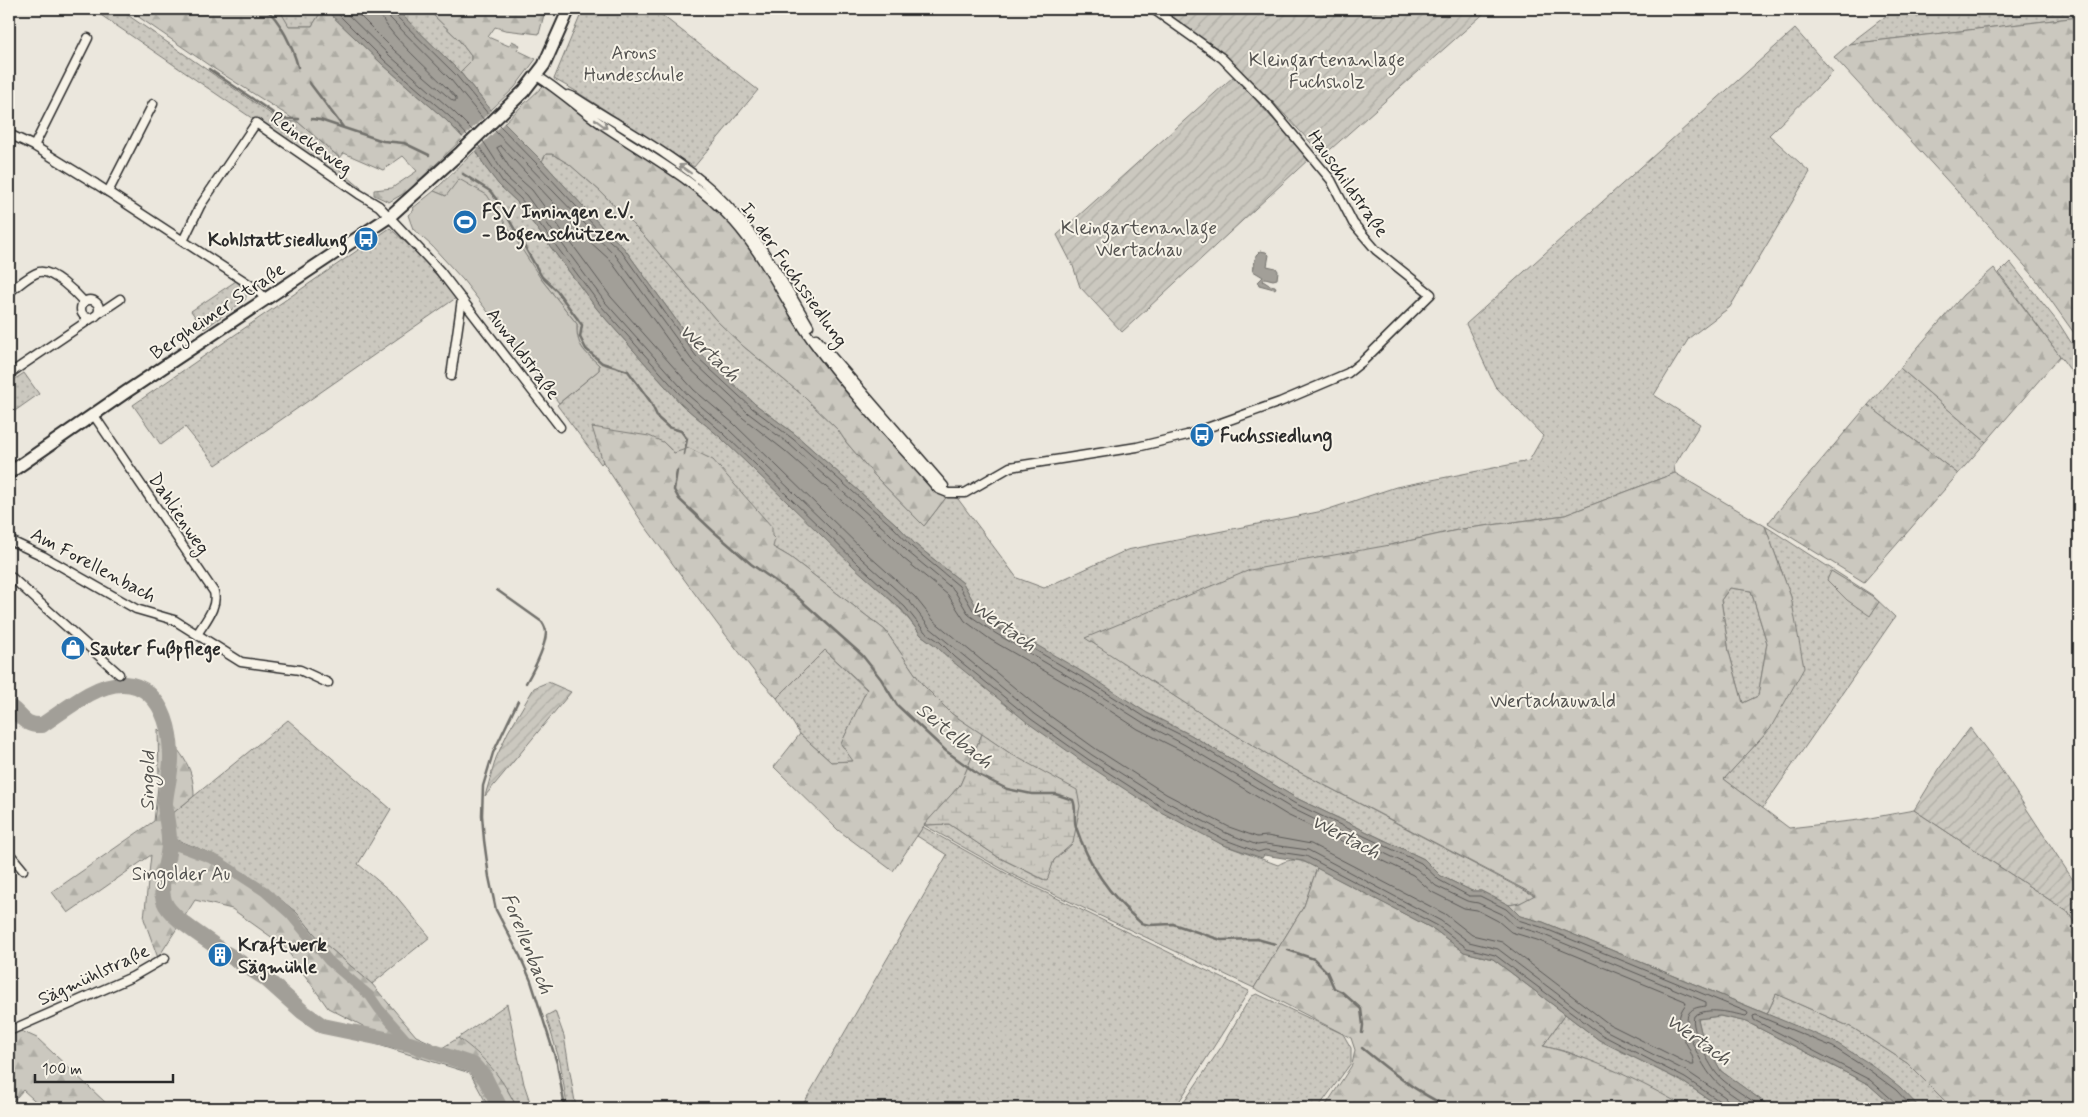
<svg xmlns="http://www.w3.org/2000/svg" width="2088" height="1117" font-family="Mynerve,sans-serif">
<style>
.grass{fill:url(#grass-dots);stroke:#7b7a75}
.forest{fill:url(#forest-firs);stroke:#7b7a75;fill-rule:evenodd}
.wetland{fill:url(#wetland-marsh);stroke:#7b7a75}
.garden{fill:url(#garden-furrows);stroke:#7b7a75}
.pitch{fill:#cbc8bf;stroke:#7b7a75}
.water{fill:#a29f98;stroke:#72716c}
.pier{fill:#ebe7dd}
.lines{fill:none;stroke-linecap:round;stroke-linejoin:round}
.shore{stroke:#5b5957;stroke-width:1}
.stream{stroke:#72716c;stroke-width:2.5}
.canal{stroke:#a29f98;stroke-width:10}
.river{stroke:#a29f98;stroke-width:16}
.street-casing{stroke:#2b2b2b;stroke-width:11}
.secondary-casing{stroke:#2b2b2b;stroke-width:15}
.street{stroke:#f7f3e8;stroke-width:8}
.secondary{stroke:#f7f3e8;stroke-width:11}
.oneway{stroke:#918f8a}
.labels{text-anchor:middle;stroke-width:4;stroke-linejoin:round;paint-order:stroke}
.park-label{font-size:19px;fill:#535250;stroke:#f7f3e8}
.street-label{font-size:19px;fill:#2b2b2b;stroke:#f7f3e8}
.poi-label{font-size:19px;font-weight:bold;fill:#2b2b2b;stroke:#f7f3e8;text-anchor:start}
.water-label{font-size:20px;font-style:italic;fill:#555451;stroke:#f7f3e8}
</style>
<defs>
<pattern id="grass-dots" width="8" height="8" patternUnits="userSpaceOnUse" patternTransform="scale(1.25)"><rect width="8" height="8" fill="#cbc8bf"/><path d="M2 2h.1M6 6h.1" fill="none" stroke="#aeaca4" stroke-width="1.8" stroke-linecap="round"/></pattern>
<pattern id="forest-firs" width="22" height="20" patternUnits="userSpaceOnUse" patternTransform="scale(1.25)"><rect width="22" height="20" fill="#cbc8bf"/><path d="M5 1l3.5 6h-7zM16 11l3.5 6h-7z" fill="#aeaca4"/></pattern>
<pattern id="wetland-marsh" width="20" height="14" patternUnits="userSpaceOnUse" patternTransform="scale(1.25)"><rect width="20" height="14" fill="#cbc8bf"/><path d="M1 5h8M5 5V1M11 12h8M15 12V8" fill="none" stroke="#aeaca4"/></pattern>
<pattern id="garden-furrows" width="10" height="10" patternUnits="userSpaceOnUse" patternTransform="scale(1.25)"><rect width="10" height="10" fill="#cbc8bf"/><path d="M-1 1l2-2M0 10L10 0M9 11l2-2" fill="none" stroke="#aeaca4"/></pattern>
</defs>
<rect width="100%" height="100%" fill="#ebe7dd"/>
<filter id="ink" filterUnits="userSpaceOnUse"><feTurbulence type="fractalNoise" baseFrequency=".02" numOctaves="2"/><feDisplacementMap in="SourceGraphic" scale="10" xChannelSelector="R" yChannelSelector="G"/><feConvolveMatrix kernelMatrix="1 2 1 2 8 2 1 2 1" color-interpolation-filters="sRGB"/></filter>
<g filter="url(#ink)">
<path class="grass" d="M92,9H119L281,121L298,122L340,158L334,165L361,188L360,192Z
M279,9H323L312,26H288Z
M396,9H427L458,39L471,56V61L460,72Z
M583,9H654L758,90L694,167L574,90L554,79Z
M1895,9H2079V17L1849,44Z
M1795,29L1833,72L1769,135L1810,172L1730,307L1689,338L1654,395L1700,424L1674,466L1675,473L1565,515L1462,529L1390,545L1086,638L1214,722L1284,764L1535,896L1520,903L1509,905L1481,891H1472L1441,876L1424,859L1296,798L1191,735L1147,713L1001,624L976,606L963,583L915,544L897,525L796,435L755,404L700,353L624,248L602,227L542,161L546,154H552L569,164L600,191L646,238L716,320L743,346L801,394L838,430L846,442L876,477L924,526L948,495L958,499L1017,578L1044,588L1127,550L1323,511L1396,487L1529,461L1543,436L1495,386L1466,324Z
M476,150L485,167L499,185L517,202L597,309L681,404L720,437L902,611L921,635L936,646L952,661L1221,844L1278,865C1292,856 1304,861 1317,868L1304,906L1254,988L1013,875L924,825L949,824L998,857L1046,881L1054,860L1073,843L1011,754L952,714L922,684L885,630L790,557L773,547L663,442L593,428L603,462L601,464L557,405L599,370V365C584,351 576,346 577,324L541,279L446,196L434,191Z
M390,228L420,256L456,298L216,465L185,427L161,445L133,405Z
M2010,262L2060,325L2079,355V382L1999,273Z
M236,281L247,293L245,300L204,329L191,311Z
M1900,368L1986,442L1958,474L1868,405Z
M24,373L39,394L9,415V383Z
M1765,526L1872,595L1895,617L1762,809L1724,779L1770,729L1791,597Z
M1730,588L1751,591L1767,643L1758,696L1743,703L1729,652L1721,600Z
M825,650L867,690L841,744L854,761L831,762L800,734L777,698Z
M288,720L391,809L358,864L396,896L430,937L372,984L318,938L297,913L265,887L219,857L170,837L167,818Z
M923,827L1009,875L1249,991L1175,1108H801L947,855L917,836Z
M1257,994L1343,1034L1351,1048V1063L1318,1108H1180L1222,1046L1247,1003L1252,996Z
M1776,994L1853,1028L1907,1063L1952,1108H1920L1796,1028L1767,1014Z
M507,1004L524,1084L532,1108H517L507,1089L458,1038Z
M555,1011L564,1036L575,1102L579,1108H561L567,1105L560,1062L546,1016Z
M1565,1014L1599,1040L1683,1082L1722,1108H1687L1634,1080L1598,1064L1568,1052L1543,1046Z
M1720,1016L1747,1022L1868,1084L1895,1108H1772L1721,1071L1702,1036L1698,1019Z"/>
<path class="forest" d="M127,9H279L289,26H312L323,9H325L382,64L446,120L463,138L408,191L389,202L374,195V190L392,188L417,171L403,156L383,170L344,153L340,158L298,122L210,66Z
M427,9H541L545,11L539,34L505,30L495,27L488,37L509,46L512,41L520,45L517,50L536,59L515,87L491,110L460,72L471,61V56L458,39Z
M2079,17V340L2032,274L2010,249L1834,57L1849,44Z
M543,86L578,110L667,166L734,224L810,340L948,495L924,526L876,477L846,442L838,430L801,394L743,346L716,320L646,238L600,191L569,164L552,154H546L542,161L504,123Z
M1994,268L2060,356L1986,442L1900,368L1963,295Z
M1868,405L1958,474L1864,582L1768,523Z
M592,427L649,436L663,442L674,453L689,448L713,460L772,527V536L775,539L773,547L790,557L885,630L922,684L952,714L982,734L960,785L923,827L893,871L838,830L774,767L800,734L831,762L853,761L841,744L867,689L825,650L777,698L763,683L718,625L644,525L603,462Z
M1675,473L1765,526L1791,597L1804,668L1770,729L1724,779L1789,828L1859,820L1914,810L2068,912L2079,930V1108H1952L1907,1063L1853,1028L1776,994L1767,1014L1543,922L1520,916L1509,905L1520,903L1535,895L1284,764L1214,722L1085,638L1250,570L1390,545L1462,529L1565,515ZM1730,588L1751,591L1767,643L1758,696L1743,703L1729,652L1721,600Z
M1831,571L1872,596L1879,602L1870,616L1847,600L1827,580Z
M158,729C179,749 194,765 194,796L167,818L170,837L219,857L265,887L297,913L318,938L372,984L416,1036L442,1048L458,1038C486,1058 502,1077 517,1108H489L470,1073L359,1039L363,1026L328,1008L284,946L232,909L195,900L158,958L144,919L151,855L68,913L52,892L154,821L159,778Z
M1317,868L1435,930L1464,952L1493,959L1565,1014L1543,1046C1594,1058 1642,1082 1687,1108H1324L1352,1065L1355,1050L1351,1038L1254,988L1304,906Z
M19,1030L37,1038L106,1103L101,1108H43L23,1090L9,1106V1034Z"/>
<path class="wetland" d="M982,734L1011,754L1077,790L1080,806L1073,843L1054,860L1047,881L998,857L949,824L924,825L960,785Z"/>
<path class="garden" d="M1159,9H1489L1323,156L1274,103L1218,49Z
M1234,76L1309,159L1122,332L1080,287L1073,266L1057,235Z
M548,682L571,692L485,796L496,758L508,732L534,688Z
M1970,728L1996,762L2079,889V930L2068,912L1914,810L1941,766Z"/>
<path class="pitch" d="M459,179L487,195L541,279L577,324C576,346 584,351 599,365V370L559,403L463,280L432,246L413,229L408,215L414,210L413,208L434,191L446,196Z"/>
<path class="water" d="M325,9H396L460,72L491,110L542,161L602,227L624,248L700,353L755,404L796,435L897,525L915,544L963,583L976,606L1001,624L1096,680L1147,713L1191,735L1296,798L1424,859L1441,876L1472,891H1481L1509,905L1520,916L1543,922L1835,1042L1872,1065L1900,1087L1920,1108H1895L1868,1084L1747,1022L1720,1016L1698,1019L1702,1036L1721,1071L1772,1108H1722L1683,1082L1599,1040L1493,959L1464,952L1435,930L1303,861L1264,855L1262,858L1221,844L1157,810L1086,764L1028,723L952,661L936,646L921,635L902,610L854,567L720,437L681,404L597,309L517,202L499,185L485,167L476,150L446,120L382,64Z
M1260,251L1266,252L1269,255L1267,266L1276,268L1278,271L1277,279L1273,280L1265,278L1263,281L1269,285L1275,286L1276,288L1274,289L1259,285L1258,282L1263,277L1253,271L1256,255Z"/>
<path class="pier" d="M493,109L505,122L474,152L461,139Z"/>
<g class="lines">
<path class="shore" d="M333,9L385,61L449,116L468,136
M342,9L390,56L454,112L473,131
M353,9L395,51L453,101H456V98C440,78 380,30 379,9
M386,9L390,18L451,80L484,120
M393,9L394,14L456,75L489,115
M499,125L538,165L599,231L621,251L696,356L752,408L793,439L894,528L912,547L959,586L973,610L998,628L1093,684L1145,717L1189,739L1294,803L1421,863L1439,880L1469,896H1480L1506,909L1518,920L1541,927L1747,1012L1748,1014L1746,1016C1730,1013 1708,1006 1694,1016C1690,1029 1708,1062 1716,1073C1724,1084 1751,1099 1763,1108
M494,130L616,256L692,360L748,413L789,444L889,533L908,552L954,590L969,615L995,633L1090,689L1142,722L1185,745L1291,808L1417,869L1436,886L1467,901L1478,903L1502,914L1515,926L1539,933L1706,1002V1006C1700,1007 1693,1007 1689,1013C1680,1025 1703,1067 1712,1077C1720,1088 1741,1100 1752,1108
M483,141L507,178L526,195L605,302L689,396L728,429L862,559L910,602L929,627L1034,714L1092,755L1163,800L1226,833L1257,845L1265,844L1308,850L1441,921L1469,942L1498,949L1605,1030L1688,1072L1725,1097L1729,1102L1730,1108
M478,145L503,182L521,199L601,306L685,400L723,433L858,564L905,607L925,632L940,642L955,657L1031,719L1089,760L1160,806L1223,839L1258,852L1265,850L1306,856L1438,926L1467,948L1495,955L1602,1035L1685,1078L1721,1102L1724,1108
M501,146L589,241L610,260L687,366L743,418L784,450L884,538L903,558L948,595L965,621L991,640L1086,695L1138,729L1182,751L1287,815L1413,875L1432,892L1464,908L1477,910L1498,921L1511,932L1537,940L1685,1001L1686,1004C1667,1027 1693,1045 1694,1065H1691L1609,1024L1502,942L1472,935L1445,914L1311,844L1267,836L1257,837L1229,827L1166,794L1096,749L1039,708L934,621L915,597L867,554L733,423L694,390L611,297L532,190L513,173L497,148Z
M1898,1108L1896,1103L1870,1080L1754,1020L1753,1016L1756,1015L1833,1047L1869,1070L1896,1090L1913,1108"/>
<path class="stream" d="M265,9C280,18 294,51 298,67
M209,69L282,119H299
M309,82L343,127
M312,119L320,120L383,141L404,143L429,155
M463,174L490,191L500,204L542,277L557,291L582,325L580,337L586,349L602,363L628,371L650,401L658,418L668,427L681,431L687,439L684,454
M677,471L674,490L679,499L713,531L751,564L795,595L862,655L881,679L897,705L946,751L979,775L1007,789L1032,794H1055L1073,800C1077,809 1073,818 1076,827C1088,864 1111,897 1141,923L1149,925L1173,924L1221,940L1257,939L1275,944
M497,590L542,622C544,625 546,629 546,633C545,649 534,669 526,683
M518,701L493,753L483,786L482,815L484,840L489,877L496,910L520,956L531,981L557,1063L565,1108
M1288,950L1314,959L1327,972L1334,988L1342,992L1361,1009L1363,1025L1362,1033
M1362,1048C1391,1072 1415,1091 1450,1108"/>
<path class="canal" d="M170,843L218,861L264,891L290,914L329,961L370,996L379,1009L410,1044"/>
<path class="river" d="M9,706C22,715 23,726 42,725C57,715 73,703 89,694C143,665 169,704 171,754C172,771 166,787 165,803C165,817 170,831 169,845C168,864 158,881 164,901C170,918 204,937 218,948
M227,954L265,978L303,1012L323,1026L410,1044L473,1065L485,1078L500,1108"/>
<defs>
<path id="street" d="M537,76C564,93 584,113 610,130C655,160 696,181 734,222C766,258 785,303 813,342C851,394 896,441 938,489L948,493H965L1010,467L1137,447L1187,435L1280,402L1348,373L1363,361L1431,294L1376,250L1353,223L1331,180L1270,107L1222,58L1153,9
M568,95L576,98C619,126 675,156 712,190C754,229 781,278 809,326
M9,134L34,146L96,184L255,288L266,299
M34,146L88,38
M108,192L153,104
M183,241L200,206L256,123L359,194L379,206L440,271L560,427
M9,292C18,286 29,275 39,272C52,269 76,293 84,302
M81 309a9 9 0 1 1 18 0a9 9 0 1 1-18 0Z
M816,338L944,486L943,490
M9,374L120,299
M451,376L462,299
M93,414L214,592C218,607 205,621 198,633
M9,540L43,556L136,609L174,620L241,662L300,670L328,683
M9,575L119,674
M9,853L23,870
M9,1031L132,977L165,958"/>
<path id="secondary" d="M9,473L126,392L389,217L461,152L524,91L544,65L569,9"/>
</defs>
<use href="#street" class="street-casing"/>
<use href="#secondary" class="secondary-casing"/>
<use href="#street" class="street"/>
<use href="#secondary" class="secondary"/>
</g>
<defs><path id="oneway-shaft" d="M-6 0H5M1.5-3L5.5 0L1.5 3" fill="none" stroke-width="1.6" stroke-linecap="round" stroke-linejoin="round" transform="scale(1.25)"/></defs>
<g class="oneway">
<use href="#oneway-shaft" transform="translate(601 124) rotate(36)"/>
<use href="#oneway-shaft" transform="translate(685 169) rotate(-144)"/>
</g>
</g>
<defs>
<symbol id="stadium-disc" viewBox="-11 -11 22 22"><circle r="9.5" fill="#1f6fb2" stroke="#f7f3e8"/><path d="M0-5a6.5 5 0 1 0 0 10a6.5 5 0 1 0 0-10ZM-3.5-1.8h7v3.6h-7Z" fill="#fff"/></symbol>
<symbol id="bus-disc" viewBox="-11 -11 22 22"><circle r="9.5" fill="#1f6fb2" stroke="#f7f3e8"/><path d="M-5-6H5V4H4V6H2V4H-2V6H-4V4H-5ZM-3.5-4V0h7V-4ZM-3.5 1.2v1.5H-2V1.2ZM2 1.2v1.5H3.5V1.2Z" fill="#fff"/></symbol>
<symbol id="shop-disc" viewBox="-11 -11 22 22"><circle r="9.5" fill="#1f6fb2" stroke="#f7f3e8"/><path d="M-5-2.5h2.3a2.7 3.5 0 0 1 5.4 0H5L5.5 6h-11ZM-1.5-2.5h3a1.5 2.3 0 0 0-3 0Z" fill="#fff"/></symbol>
<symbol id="building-disc" viewBox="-11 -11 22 22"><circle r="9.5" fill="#1f6fb2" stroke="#f7f3e8"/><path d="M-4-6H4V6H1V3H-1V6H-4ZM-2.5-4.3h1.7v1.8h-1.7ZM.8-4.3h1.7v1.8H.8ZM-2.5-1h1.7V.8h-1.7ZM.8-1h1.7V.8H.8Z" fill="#fff"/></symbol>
</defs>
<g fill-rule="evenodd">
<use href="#stadium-disc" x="451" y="208" width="28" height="28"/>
<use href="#bus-disc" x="352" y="225" width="28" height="28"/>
<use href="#bus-disc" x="1188" y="421" width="28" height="28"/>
<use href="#shop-disc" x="59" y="634" width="28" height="28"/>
<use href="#building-disc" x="206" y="941" width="28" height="28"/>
</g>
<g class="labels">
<g class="park-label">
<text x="634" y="59">Arons<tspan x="634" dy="22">Hundeschule</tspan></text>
<text x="1327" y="66">Kleingartenanlage<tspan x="1327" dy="22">Fuchsholz</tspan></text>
<text x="1139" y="234">Kleingartenanlage<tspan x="1139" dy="22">Wertachau</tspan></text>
<text x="1553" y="707">Wertachauwald</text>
<text x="181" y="880">Singolder Au</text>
</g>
<g class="street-label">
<text transform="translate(312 142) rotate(35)" y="7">Reinekeweg</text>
<text transform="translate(1349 183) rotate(55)" y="7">Hauschildstraße</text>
<text transform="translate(795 274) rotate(55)" y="7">In der Fuchssiedlung</text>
<text transform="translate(217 310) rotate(-34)" y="7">Bergheimer Straße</text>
<text transform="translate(524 353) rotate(53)" y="7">Auwaldstraße</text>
<text transform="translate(180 513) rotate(56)" y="7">Dahlienweg</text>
<text transform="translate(94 564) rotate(28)" y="7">Am Forellenbach</text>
<text transform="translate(93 974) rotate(-25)" y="7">Sägmühlstraße</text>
</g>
<g class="poi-label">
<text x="482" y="218">FSV Inningen e.V.<tspan x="482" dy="22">- Bogenschützen</tspan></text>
<text x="348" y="246" text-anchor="end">Kohlstattsiedlung</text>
<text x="1220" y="442">Fuchssiedlung</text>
<text x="90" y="655">Sauter Fußpflege</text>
<text x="238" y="951">Kraftwerk<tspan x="238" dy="22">Sägmühle</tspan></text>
</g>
<g class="water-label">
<text transform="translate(710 352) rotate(43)" y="7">Wertach</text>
<text transform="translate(1004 625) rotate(35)" y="7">Wertach</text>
<text transform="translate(955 735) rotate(39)" y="7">Seitelbach</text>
<text transform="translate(147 781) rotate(-89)" y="7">Singold</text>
<text transform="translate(1346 836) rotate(27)" y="7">Wertach</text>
<text transform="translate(528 943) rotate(68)" y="7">Forellenbach</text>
<text transform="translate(1699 1039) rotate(35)" y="7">Wertach</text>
</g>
</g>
<rect width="2088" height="1117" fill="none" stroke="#f7f3e8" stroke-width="30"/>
<rect x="15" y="15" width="2058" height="1087" fill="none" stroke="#2b2b2b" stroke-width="2" filter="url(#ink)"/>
<path d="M35 1074v8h138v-8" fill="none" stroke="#2b2b2b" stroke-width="2.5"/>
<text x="42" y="1074" font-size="15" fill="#2b2b2b" stroke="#f7f3e8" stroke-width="4" paint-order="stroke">100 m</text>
</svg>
